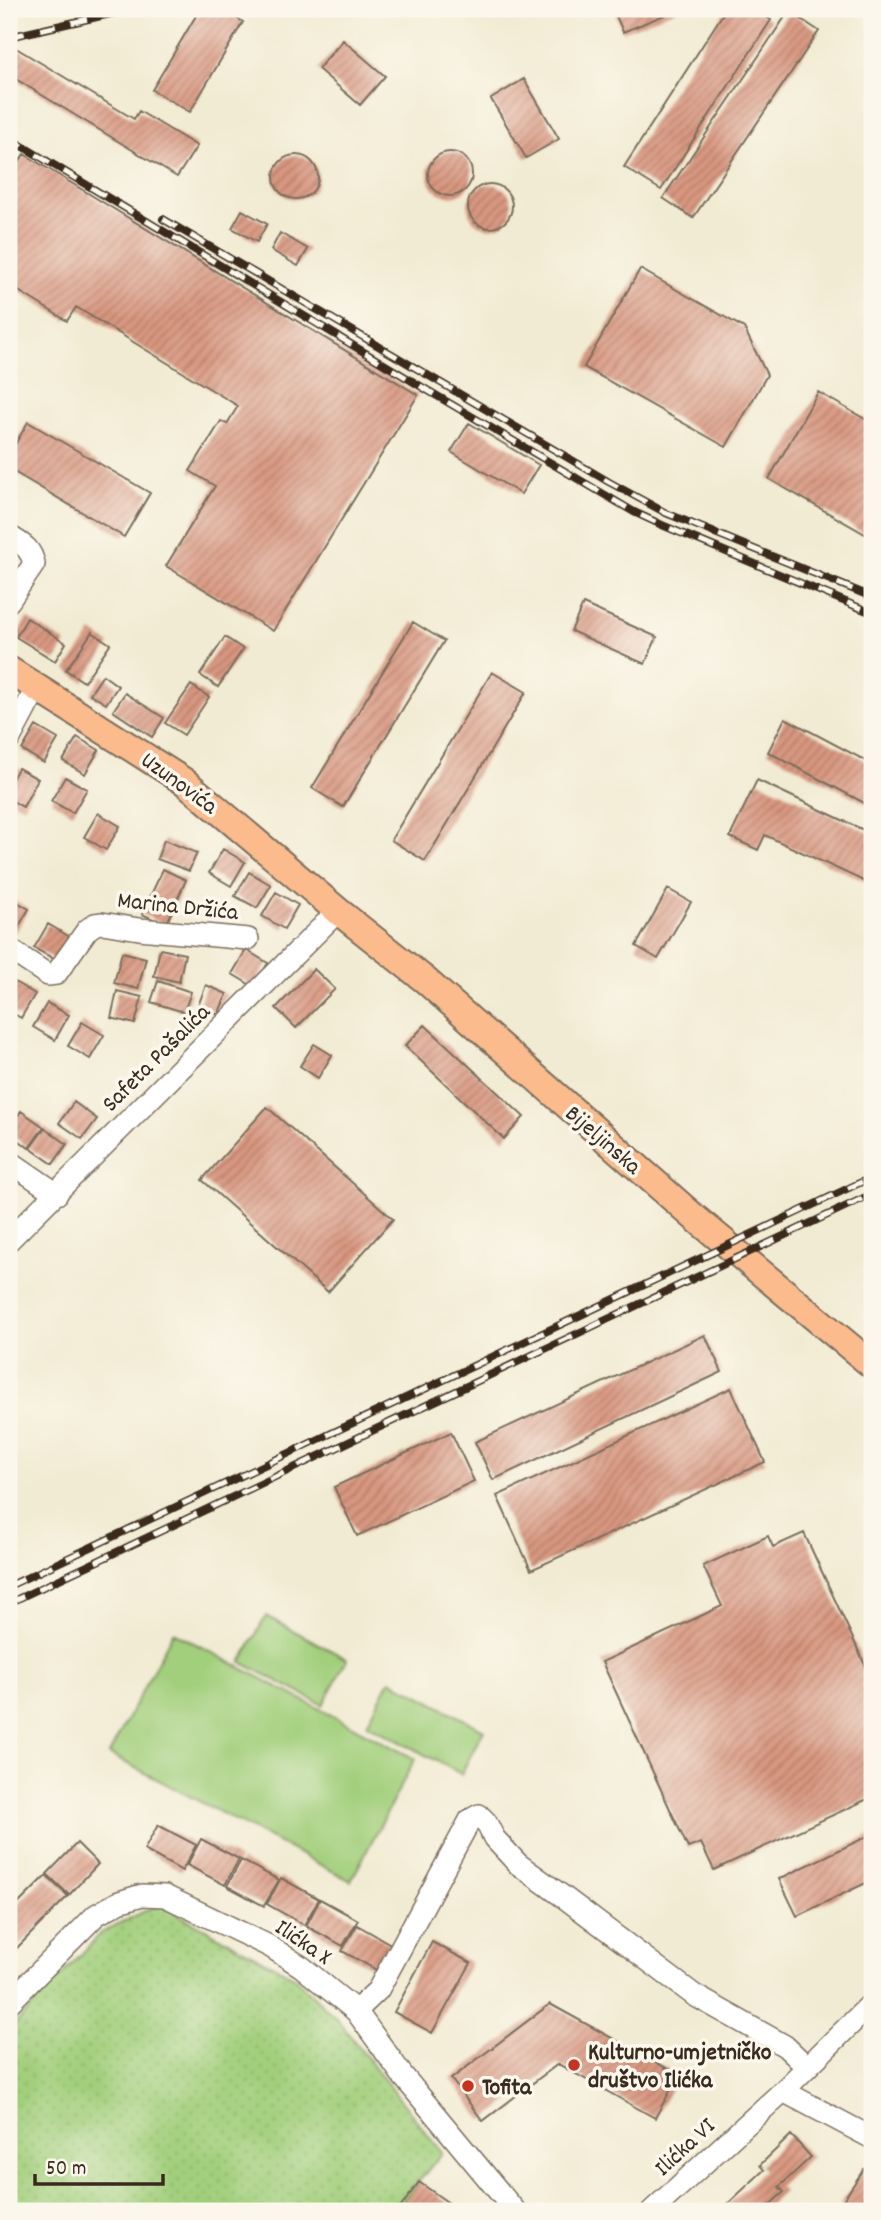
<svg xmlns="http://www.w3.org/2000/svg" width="881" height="2220" font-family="Dekko,sans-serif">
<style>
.grass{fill:url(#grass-dots);stroke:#6e7c4d;stroke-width:2}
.garden{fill:#a2cf7c;stroke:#6e7c4d;stroke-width:2}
.building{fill:url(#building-hatch)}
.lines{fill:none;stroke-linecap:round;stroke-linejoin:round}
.minor-casing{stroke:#7b6e5d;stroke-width:24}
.major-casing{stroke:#7b6e5d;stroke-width:30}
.minor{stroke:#fff;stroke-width:21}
.major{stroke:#fbbb8d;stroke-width:26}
.rail-casing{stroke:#3b2a1e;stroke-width:8}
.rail{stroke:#fbf7ec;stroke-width:5;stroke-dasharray:16;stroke-linecap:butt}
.poi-dot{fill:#c8321e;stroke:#fbf7ec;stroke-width:2.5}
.labels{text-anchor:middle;stroke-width:7;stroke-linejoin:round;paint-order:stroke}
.street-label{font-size:24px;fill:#3b2a1e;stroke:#fbf7ec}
.poi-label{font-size:24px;font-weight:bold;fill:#3b2a1e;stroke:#fbf7ec;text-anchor:start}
</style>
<defs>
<pattern id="grass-dots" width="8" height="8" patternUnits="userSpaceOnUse" patternTransform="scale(1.75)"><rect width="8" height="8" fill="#a2cf7c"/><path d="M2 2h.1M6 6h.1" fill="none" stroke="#8cb26b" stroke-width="1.8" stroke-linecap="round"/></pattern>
<pattern id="building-hatch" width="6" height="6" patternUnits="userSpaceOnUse" patternTransform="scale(1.75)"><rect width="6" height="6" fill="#d99780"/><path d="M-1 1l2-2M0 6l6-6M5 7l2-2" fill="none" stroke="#b17b68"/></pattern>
</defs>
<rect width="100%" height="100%" fill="#fbf7ec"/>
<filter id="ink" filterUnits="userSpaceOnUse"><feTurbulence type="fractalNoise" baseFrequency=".0143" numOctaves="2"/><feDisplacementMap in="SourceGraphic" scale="14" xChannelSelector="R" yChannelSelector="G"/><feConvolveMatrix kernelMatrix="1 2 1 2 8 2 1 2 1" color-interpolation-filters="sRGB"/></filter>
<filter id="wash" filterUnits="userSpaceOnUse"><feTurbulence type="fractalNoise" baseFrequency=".00686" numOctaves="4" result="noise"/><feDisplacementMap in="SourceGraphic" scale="28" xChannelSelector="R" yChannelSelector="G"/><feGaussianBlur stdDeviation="1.57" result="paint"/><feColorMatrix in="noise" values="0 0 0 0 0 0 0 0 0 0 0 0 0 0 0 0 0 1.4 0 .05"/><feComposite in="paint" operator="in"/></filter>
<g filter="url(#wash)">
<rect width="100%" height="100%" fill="#f2ebd3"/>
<path class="grass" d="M159,1904L294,1977L336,2018L442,2153L395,2211H22L9,2198V2031L102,1932Z"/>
<path class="garden" d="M266,1616L347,1659L323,1705L241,1662Z
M173,1632L415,1759L351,1881L109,1754Z
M390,1680L484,1730L461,1774L367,1724Z"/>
<g id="blocks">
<path class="building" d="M200,9H221L243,22L190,112L152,90Z
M613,9H679L623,32Z
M726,9H753L771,20L661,190L624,167Z
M789,11L819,31L693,218L663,198Z
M343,40L385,76L360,105L318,69Z
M11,45L134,119L139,111L197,146L177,177L9,75V48Z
M524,79L559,139L526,158L491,99Z
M428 174a22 22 0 1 1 44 0a22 22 0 1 1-44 0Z
M24,154L418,395L273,631L166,566L215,486L190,471L221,421L227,424L238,406L76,307L67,321L9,285V179Z
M274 177a22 22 0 1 1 44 0a22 22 0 1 1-44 0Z
M468 206a22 22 0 1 1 44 0a22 22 0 1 1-44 0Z
M242,210L267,224L257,242L232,228Z
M280,233L308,249L298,266L271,250Z
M640,269L744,328L767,375L726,447L584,367Z
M818,392L872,423V538L769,479Z
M28,422L150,493L124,537L9,469V455Z
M469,423L539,465L521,494L451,452Z
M583,604L657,637L645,664L571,631Z
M27,618L66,643L55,661L16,637Z
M413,622L444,641L343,807L312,788Z
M92,632L110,644L84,682L66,670Z
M225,637L243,649L218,687L200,675Z
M492,672L526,692L425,861L391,840Z
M103,675L118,686L106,704L90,694Z
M191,685L209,697L184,735L165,723Z
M125,693L164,718L152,737L113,711Z
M785,718L872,764V801L870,806L768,752Z
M36,726L58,739L44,763L22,750Z
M77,737L99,750L85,774L63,761Z
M18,768L38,779L23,807L9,799V785Z
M65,777L87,789L73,813L51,801Z
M757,780L872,834V885L765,835L758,850L730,837Z
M98,813L120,826L106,850L84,837Z
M164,840L197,853L189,871L157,859Z
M223,849L245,862L231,886L209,873Z
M163,869L186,880L166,925L142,914Z
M249,872L271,885L257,908L235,896Z
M668,889L691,902L658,959L636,946Z
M276,892L298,905L284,929L262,916Z
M9,897L29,909L15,933L9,929Z
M48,924L70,937L56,960L34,948Z
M160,949L185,954L179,982L154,976Z
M246,950L268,963L254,987L232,974Z
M122,952L146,958L138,989L114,983Z
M314,969L335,989L296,1028L276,1008Z
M13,981L35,994L21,1018L9,1011V988Z
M158,981L191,992L184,1012L151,1002Z
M206,985L227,994L218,1015L198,1006Z
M117,991L142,997L135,1024L111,1018Z
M47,1003L69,1015L55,1040L33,1027Z
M82,1022L104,1035L90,1059L68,1046Z
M425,1025L524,1117L504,1139L405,1046Z
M314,1044L332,1055L318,1078L300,1066Z
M74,1102L97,1119L82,1139L59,1123Z
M267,1107L393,1219L328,1292L202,1180Z
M21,1111L44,1127L29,1148L9,1133V1128Z
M45,1128L67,1144L53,1164L30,1148Z
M705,1335L722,1372L493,1480L475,1442Z
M731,1388L765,1462L531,1570L497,1496Z
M451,1432L474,1481L357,1536L334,1487Z
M804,1533L872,1680V1797L714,1870L701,1843L688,1848L602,1662L722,1606L703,1566L768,1536L773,1547Z
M158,1825L196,1845L182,1871L144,1850Z
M872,1834V1880L797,1916L779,1879Z
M201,1839L239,1859L225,1885L187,1865Z
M77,1843L98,1864L69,1895L47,1874Z
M241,1860L279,1880L264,1906L227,1886Z
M46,1876L68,1896L9,1956V1913Z
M281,1878L319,1899L304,1925L267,1904Z
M320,1899L358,1920L343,1946L306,1926Z
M357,1925L394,1946L380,1972L342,1951Z
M432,1942L471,1963L432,2033L394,2012Z
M550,2004L679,2075L655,2118L558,2064L483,2121L451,2079Z
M791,2135L811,2157L779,2187L784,2192L763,2211H720L764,2170L760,2165Z
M864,2169L872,2175V2211H850L840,2205Z
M419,2182L460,2211H398Z"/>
</g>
</g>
<g filter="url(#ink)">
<use href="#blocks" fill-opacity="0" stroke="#7b6e5d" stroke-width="2"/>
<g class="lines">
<defs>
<path id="minor" d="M9,536C22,544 31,548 34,564L9,601
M9,740L37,687
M9,949L48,975L56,974L87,930L95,924L102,923L139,929L248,939
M9,1161L57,1194
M9,1240L338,911
M9,2003L96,1915L119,1902L142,1895L165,1896L269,1946L302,1967L356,2011L403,2076L515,2211
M356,2011L378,1990L470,1820L479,1815L486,1822L494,1838L518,1864L565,1898L694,1995L785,2046L807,2067
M783,2091L872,2003
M652,2211L783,2091L872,2138"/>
<path id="major" d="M9,670L185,782L338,911L425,980L694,1217L872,1365"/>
</defs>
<use href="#minor" class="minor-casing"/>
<use href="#major" class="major-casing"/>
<use href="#minor" class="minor"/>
<use href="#major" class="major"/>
<defs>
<path id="rail" d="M9,37L132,9
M9,138L422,387L634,512L662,525L872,613
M163,219L609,482L666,513L872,597
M9,1586L872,1177
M9,1603L872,1194"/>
</defs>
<use href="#rail" class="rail-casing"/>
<use href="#rail" class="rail"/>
</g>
</g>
<g class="poi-dot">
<circle cx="574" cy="2065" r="7"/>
<circle cx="468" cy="2086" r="7"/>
</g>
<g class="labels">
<g class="street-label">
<text transform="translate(180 782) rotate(36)" y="8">Uzunovića</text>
<text transform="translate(178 905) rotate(6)" y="8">Marina Držića</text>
<text transform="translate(155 1057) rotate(-45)" y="8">Safeta Pašalića</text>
<text transform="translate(604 1139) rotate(41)" y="8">Bijeljinska</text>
<text transform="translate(304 1941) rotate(34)" y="8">Ilićka X</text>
<text transform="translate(684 2146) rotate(-43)" y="8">Ilićka VI</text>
</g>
<g class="poi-label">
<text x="588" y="2059">Kulturno-umjetničko<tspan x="588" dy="28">društvo Ilićka</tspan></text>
<text x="482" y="2094">Tofita</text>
</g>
</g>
<rect width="881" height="2220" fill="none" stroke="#fbf7ec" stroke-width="35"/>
<path d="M35 2174v10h128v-10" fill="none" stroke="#3b2a1e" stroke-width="3.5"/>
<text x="46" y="2174" font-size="21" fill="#3b2a1e" stroke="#fbf7ec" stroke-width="5" paint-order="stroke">50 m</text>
</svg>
